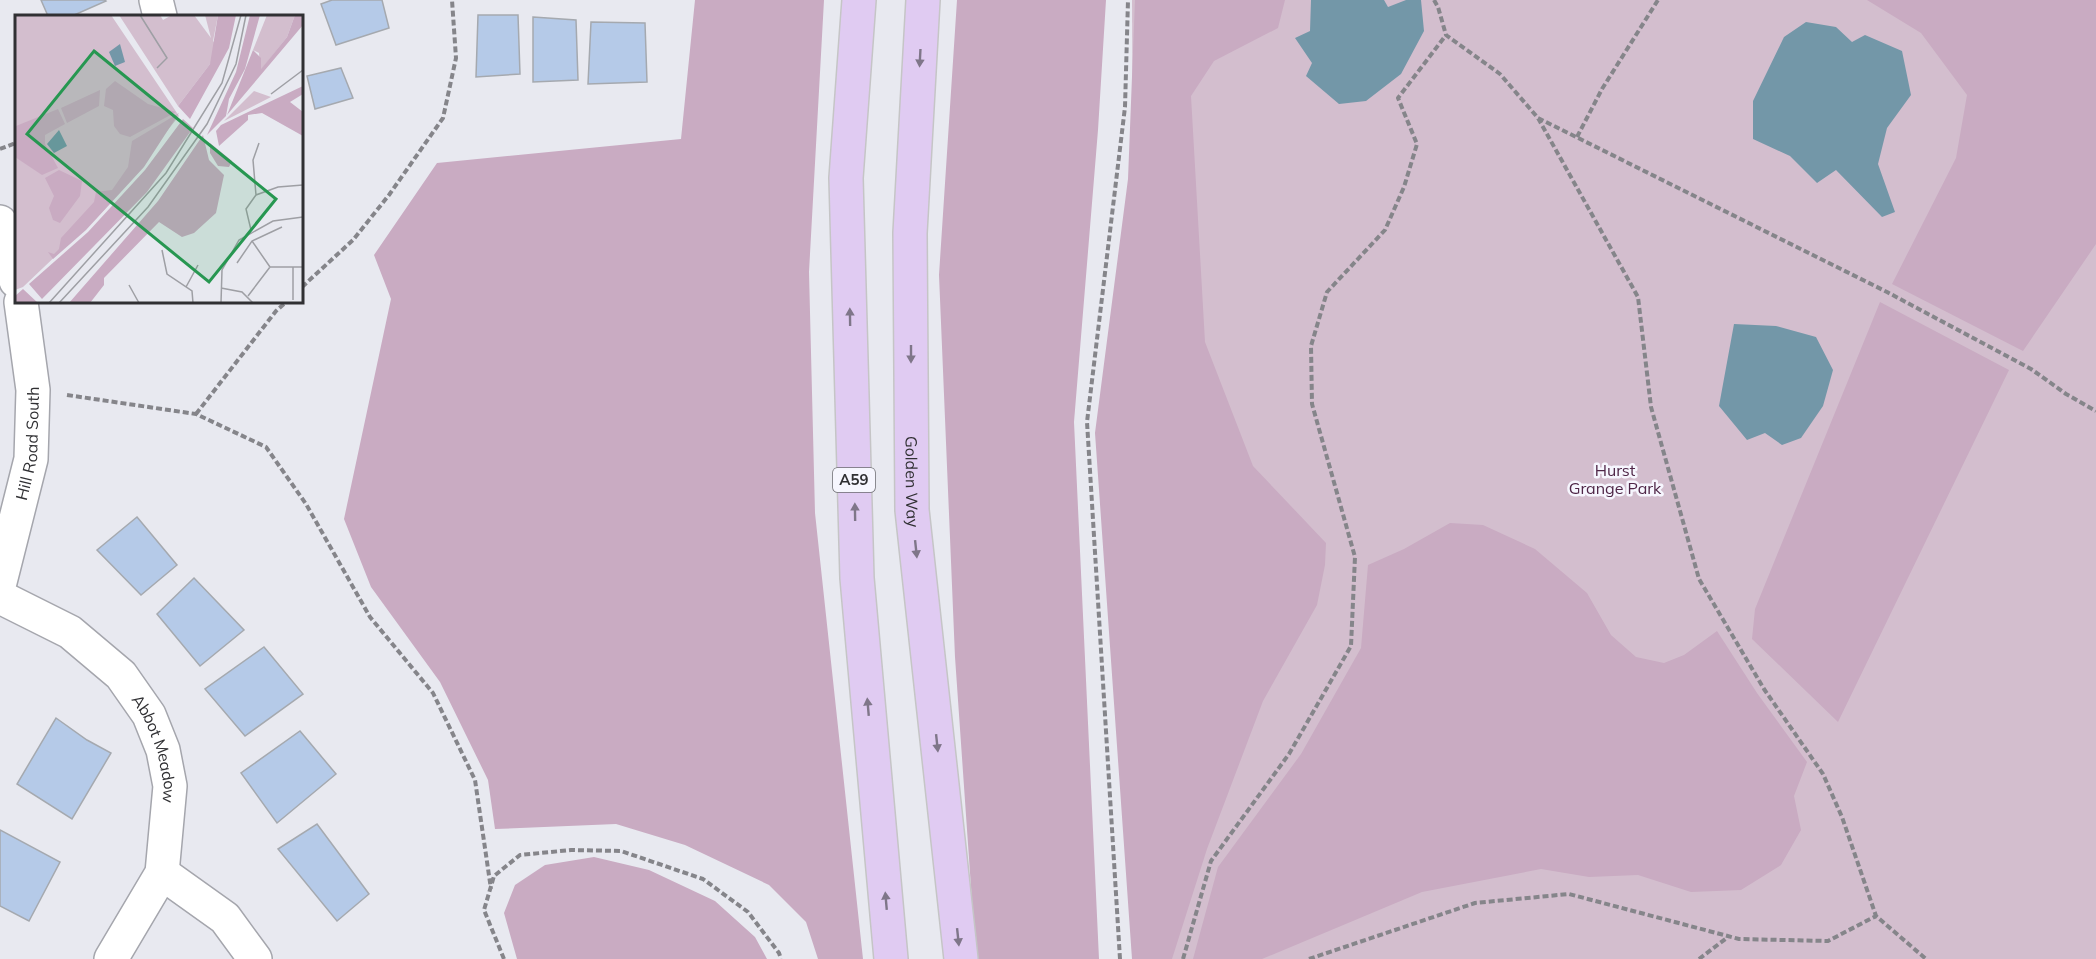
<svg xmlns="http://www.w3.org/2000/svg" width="2096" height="959" font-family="Mulish,sans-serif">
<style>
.green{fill:#d3bece}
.forest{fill:#c9abc2}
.water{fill:#7397a8}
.building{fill:#b5cae8;stroke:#a5a9af;stroke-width:1.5}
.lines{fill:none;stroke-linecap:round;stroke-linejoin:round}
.minor-casing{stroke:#a5a6ad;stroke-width:36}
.tertiary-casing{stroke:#a5a6ad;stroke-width:36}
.trunk-casing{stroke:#c5c5c6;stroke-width:36}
.path{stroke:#85858a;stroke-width:4;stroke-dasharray:6 3;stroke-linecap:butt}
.minor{stroke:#fff;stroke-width:33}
.tertiary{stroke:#fff;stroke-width:33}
.trunk{stroke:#e0cbf2;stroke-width:33}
.oneway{fill:#7f7689}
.labels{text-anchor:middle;stroke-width:5;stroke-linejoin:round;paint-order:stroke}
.shield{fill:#f6f6fe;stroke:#6b6b70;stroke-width:1.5}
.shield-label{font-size:15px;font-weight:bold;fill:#303033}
.street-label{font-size:16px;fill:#303033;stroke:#f6f6fe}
.park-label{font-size:16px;fill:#4f2647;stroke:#f6f6fe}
.inset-road{fill:none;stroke:#9e9fa4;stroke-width:1.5}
.view{fill:#279751;fill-opacity:0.15;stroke:#279751;stroke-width:3}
.inset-edge{fill:none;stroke:#303033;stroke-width:3}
</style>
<rect width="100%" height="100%" fill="#e8e9f0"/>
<path class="green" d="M1132,0H2096V959H1136Z"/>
<path class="forest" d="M695,0H824L809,272L815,513L863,959H818L806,922L769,885L685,845L616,824L495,829L488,780L440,682L371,587L344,519L391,299L374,255L437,163L681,139Z
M957,0H1106L1098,130L1074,422L1099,959H976L955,657L939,275Z
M1135,0H1285L1278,28L1214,61L1191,96L1205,342L1253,466L1326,543L1325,565L1317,605L1263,701L1207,849L1172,959H1132L1095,433L1128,179Z
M1867,0H2096V244L2023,351L1892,284L1956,158L1967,95L1921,33Z
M1880,302L2009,370L1838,722L1752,639L1755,609Z
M1450,523L1483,525L1535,549L1587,593L1611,635L1636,657L1664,663L1684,655L1717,631L1757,693L1807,762L1794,796L1801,830L1781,865L1741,890L1691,892L1638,875L1589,877L1541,869L1422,892L1262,959H1193L1218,867L1301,754L1361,648L1368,565L1404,549Z
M594,857L649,870L715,901L755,937L767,959H517L504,913L515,885L545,865Z"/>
<path class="water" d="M1311,0H1384L1388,7L1406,0H1421L1424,31L1401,74L1366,101L1339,104L1306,76L1312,63L1295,38L1310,31Z
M1806,22L1836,27L1852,42L1865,35L1902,51L1911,95L1887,128L1878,164L1895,212L1882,217L1836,170L1817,183L1790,156L1753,139V101L1784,37Z
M1734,324L1776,326L1816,337L1833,370L1823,406L1801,438L1782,445L1765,433L1747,440L1719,406Z"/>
<path class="building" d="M41,0H105L106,1L72,16H48Z
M332,0H382L389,28L336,45L321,4Z
M478,15H518L520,74L476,77Z
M533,17L576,20L578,80L533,82Z
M591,22L645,23L647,82L588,84Z
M341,68L353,98L315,109L307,76Z
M137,517L177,565L141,595L97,550Z
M194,578L244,630L200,666L157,614Z
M264,647L303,694L245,736L205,689Z
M56,718L87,740L111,753L72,819L17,784Z
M300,731L336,774L277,823L241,773Z
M317,824L369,894L337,921L278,849Z
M0,830L60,862L29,921L0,906Z"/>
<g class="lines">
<defs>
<g id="minor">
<path d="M156,0L160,16"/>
<path id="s1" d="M0,597L70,632L121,675L149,715L163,750L170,786L162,873L111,959"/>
<path d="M162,873L225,918L255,959"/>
</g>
<g id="tertiary">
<path d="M0,222L16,281"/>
<path id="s2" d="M0,582L31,459L33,390L21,302"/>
</g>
<g id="trunk">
<path d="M859,0L846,178L857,578L891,959"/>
<path id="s3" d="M923,0L910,233L912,510L961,959"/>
</g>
</defs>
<use href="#minor" class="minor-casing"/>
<use href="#tertiary" class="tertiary-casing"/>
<use href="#trunk" class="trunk-casing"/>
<path class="path" d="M1434,0L1438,7L1446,35L1500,74L1538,118L1638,297L1651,407L1699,579L1764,689L1823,774L1842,817L1876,916L1926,959
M1538,118L1887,292L2031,369L2066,394L2096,411
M1577,137L1602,89L1658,0
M0,149L16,143
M302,287L353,240L389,195L443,118L456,58L452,0
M67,395L196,414L266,447L306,504L370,617L433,693L475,780L491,889
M196,414L276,311L286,302
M504,959L484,910L494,876L520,855L571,850L621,851L703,879L748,912L779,953L781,959
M1120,959L1087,422L1125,107L1128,0
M1183,959L1211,861L1289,754L1351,646L1355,557L1312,404L1311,346L1327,292L1385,230L1404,187L1417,144L1398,98L1446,35
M1309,959L1475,903L1569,894L1739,939L1828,941L1876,916
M1699,959L1728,937"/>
<use href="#minor" class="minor"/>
<use href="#tertiary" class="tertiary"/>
<use href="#trunk" class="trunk"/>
</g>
<defs><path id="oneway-solid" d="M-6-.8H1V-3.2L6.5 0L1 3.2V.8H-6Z" transform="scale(1.5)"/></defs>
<g class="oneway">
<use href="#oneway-solid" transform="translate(920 58) rotate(93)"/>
<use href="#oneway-solid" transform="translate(850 317) rotate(-91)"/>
<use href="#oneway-solid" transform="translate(911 354) rotate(90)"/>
<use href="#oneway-solid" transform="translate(855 512) rotate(-91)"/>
<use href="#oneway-solid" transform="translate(916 549) rotate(84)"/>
<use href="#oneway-solid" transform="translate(868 707) rotate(-95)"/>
<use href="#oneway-solid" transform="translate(937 743) rotate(84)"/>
<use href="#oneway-solid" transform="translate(886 901) rotate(-95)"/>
<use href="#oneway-solid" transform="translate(958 937) rotate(84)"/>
</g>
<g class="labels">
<rect class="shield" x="833" y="468" width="42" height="24" rx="4.5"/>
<g class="shield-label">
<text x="854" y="485">A59</text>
</g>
<g class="street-label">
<text dy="6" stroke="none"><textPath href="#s2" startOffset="142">Hill Road South</textPath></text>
<text dy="6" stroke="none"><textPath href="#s3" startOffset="482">Golden Way</textPath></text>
<text dy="6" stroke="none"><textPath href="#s1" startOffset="228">Abbot Meadow</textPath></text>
</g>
<g class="park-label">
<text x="1615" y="476">Hurst<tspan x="1615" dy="18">Grange Park</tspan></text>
</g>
</g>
<g transform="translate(15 15)">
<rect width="288" height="288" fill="#e8e9f0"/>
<path d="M0,0H96L164,101L89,195L8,272L0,275ZM104,0H145L148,5L157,0H179L196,23L190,0H203L198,26L205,36L163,91ZM252,0H280L272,22L245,56L244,38L238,35ZM239,76L256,82L209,106Z" fill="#d3bece"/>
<path d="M203,0H221L214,33L175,104L163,91L195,49ZM235,0H245L230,54L214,84L211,101L192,120L221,57ZM280,0H288V10L212,100L238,35L246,43V54L272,22ZM100,66L133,89L161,97L115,122L105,119L99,111L98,95L89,91L91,74ZM288,71V79L275,87L288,97V121L247,98L233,100V105L204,131L201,116L206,110ZM85,75L84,91L52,108L46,93ZM43,94L50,109L30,120V129L43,153L27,160L0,142L1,111ZM164,98L129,152L71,215L38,244L33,237L39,239L44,234L46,223L79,187L81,177L97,175L113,152L117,126ZM168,104L178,113L132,177L27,284L14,269L73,217L130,155ZM188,120L194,145L209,160L201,198L179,218L167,222L144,207L89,263V270L75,288H54L143,186ZM195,128L217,146L214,152L203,151L195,138ZM44,155L67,166L65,181L45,208L38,205L34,193L39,181L30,163ZM8,274L23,288H0V281Z" fill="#c9abc2"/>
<path d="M105,29L110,47L100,51L94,37ZM44,115L52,131L39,138L32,129Z" fill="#7397a8"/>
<path class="inset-road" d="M125,0L152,43L142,53M256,79L288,55M241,180L238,145L244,128M236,215L231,194L241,180L263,172L288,170M237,226L255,252M147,235L152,259L177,276L178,288M222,248L237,226L267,212M255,252H288M278,252V285M114,270L124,288M171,272L183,250M206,273L227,277L238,288M233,281L255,252M34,288L151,158L207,68L226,0M44,288L133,192L192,109L221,49L231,0M206,288L207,255L224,225L258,206L288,202"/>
<path class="view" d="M79,36L261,184L194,267L12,119Z"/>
<rect width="288" height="288" class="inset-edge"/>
</g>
</svg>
